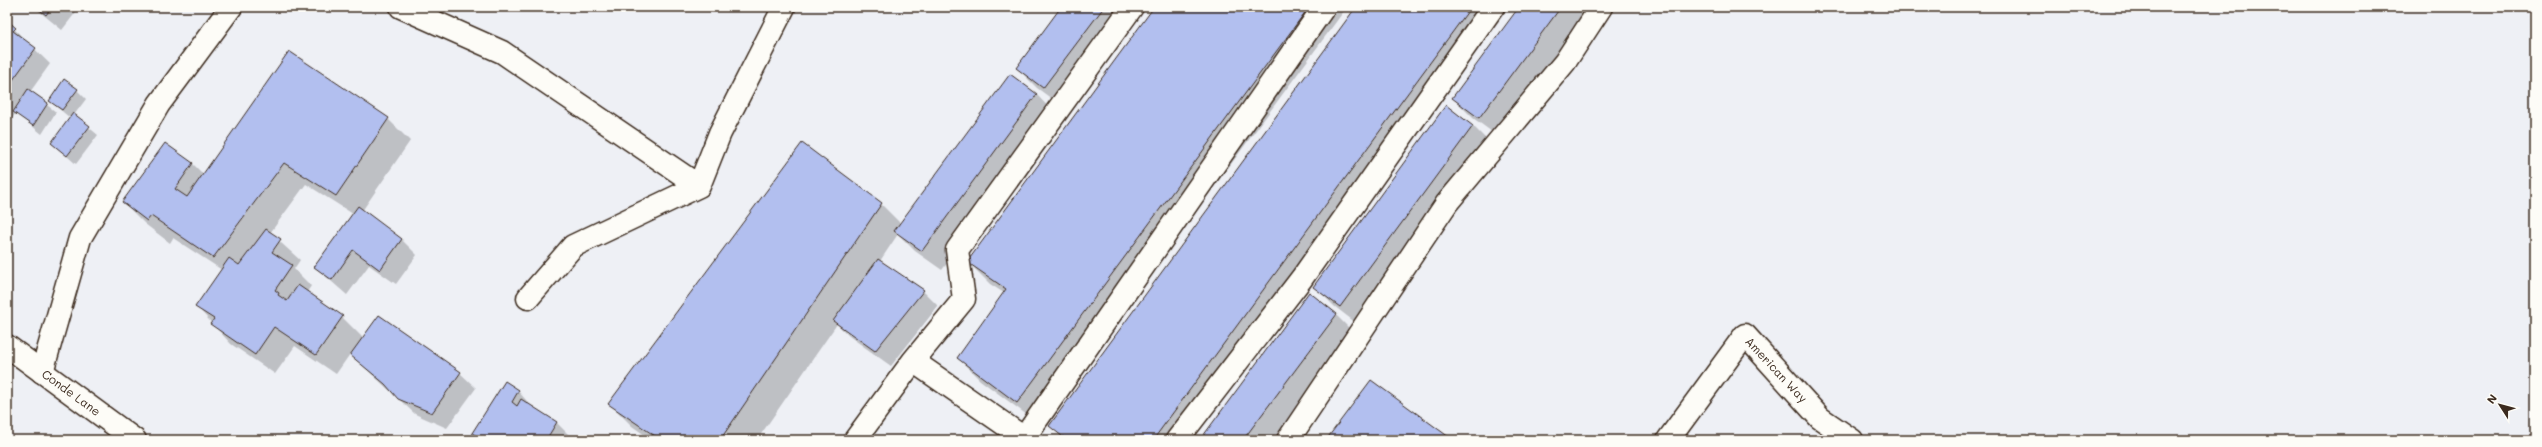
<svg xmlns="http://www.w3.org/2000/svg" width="2542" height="447" font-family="Mali,sans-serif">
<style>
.shadow{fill:#0003}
.building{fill:#b2bfef;stroke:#3b2a1e}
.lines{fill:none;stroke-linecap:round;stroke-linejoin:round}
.lane-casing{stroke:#3b2a1e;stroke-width:25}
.street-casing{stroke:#3b2a1e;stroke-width:25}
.secondary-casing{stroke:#3b2a1e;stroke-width:25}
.lane{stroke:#fdfcf7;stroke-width:22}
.street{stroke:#fdfcf7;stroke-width:22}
.secondary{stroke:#fdfcf7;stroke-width:22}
.labels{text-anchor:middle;stroke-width:3;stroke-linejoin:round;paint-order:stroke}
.street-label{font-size:12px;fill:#3b2a1e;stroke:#fdfcf7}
</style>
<rect width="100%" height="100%" fill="#eef0f5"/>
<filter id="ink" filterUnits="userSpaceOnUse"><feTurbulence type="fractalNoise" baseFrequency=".025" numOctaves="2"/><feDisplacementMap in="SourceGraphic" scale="8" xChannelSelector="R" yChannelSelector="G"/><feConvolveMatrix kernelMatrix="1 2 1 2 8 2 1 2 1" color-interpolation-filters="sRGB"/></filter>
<g filter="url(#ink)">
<path class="shadow" d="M34,7H80L62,30Z
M1062,7H1138L1063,107L1037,88L1017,68Z
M1155,7H1347L1039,424L980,380L958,358L1004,293L990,284L968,262Z
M1357,7H1509L1191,440H1065L1050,426Z
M1520,7H1595L1499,137L1473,118L1453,98Z
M7,22L50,64L30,92L56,112L42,134L16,113L7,125Z
M1010,75L1037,95L1056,115L942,270L915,251L898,234L880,261L923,291L938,306L891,366L849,336L837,324L757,440H652L632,426L610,404L802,144L881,204L901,224Z
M77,90L86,99L74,115L98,135L76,164L52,143L70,118L50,101Z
M1447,107L1473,126L1493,146L1360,326L1334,306L1315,287Z
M388,119L410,141L362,211L401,239L417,255L396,284L369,265L347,295L315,267L353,214L306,184L270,233L300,260L294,269L311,286L307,292L342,317L363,338L460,373L476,388L447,428L415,414L350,354L336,374L295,346L275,374L231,344L197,307L222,270L173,238L170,243L145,224L123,202L192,163L204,175Z
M1336,315L1356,335L1278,440H1202Z
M506,383L518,391L533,408L557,423L572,438L571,440H480L473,433Z"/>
<path class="building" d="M36,7H52L46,15Z
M1061,7H1104L1043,88L1016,68Z
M1154,7H1309L1017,403L957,358L1006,289L967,262Z
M1356,7H1471L1153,440H1067L1049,426Z
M1519,7H1561L1479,118L1452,98Z
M7,20L16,28L13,31L36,48L7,88Z
M289,51L389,118L336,196L284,163L213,258L151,216L147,221L122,202L165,143L193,163L175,189L187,197Z
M1010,74L1037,94L922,251L894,231Z
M64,79L78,89L62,110L49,101Z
M28,89L48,103L33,126L13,112Z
M1446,105L1473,126L1340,307L1313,287Z
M73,113L90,126L67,156L51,143Z
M802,143L882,203L720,440H661L608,404Z
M358,206L402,239L380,270L353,250L332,280L314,267Z
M266,229L281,239L272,252L292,265L275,290L279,293L278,295L287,301L298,285L343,316L316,355L274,327L255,355L210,324L214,319L195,307L229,258L239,265Z
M878,259L924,290L875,351L833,321Z
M1309,292L1337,314L1243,440H1200Z
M379,315L461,372L432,413L398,399L385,384L350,355Z
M1371,380L1453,440H1326Z
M505,381L519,390L512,402L517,406L521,399L557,422L546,440H483L472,433Z"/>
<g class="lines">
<defs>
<path id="lane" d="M401,7L502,52L699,186L720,133L784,7
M528,298L573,246L699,186
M913,361L1027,440
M42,372L80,238L159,104L231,7
M1024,438L1324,7
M855,440L913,361L964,299L957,250L1132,7
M1177,440L1302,278L1493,7
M1288,440L1447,203L1565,62L1601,7"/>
<path id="street" d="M1668,440L1745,335L1820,418L1852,440"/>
<path id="secondary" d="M7,346L135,440"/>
</defs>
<use href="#lane" class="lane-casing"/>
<use href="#street" class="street-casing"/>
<use href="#secondary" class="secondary-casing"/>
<use href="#lane" class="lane"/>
<use href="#street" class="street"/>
<use href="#secondary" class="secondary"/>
</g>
</g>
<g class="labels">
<g class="street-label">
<text transform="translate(1776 370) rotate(47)" y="4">American Way</text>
<text transform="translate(71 393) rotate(36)" y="4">Conde Lane</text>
</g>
</g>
<rect width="2542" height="447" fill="none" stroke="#fdfcf7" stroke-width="24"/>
<rect x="12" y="12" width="2518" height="423" fill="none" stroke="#3b2a1e" stroke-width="1.5" filter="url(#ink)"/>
<g transform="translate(2500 405) rotate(306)" stroke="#fdfcf7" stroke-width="3" paint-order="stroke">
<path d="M0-3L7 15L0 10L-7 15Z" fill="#3b2a1e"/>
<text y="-6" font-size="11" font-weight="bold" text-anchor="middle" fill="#3b2a1e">N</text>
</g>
</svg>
